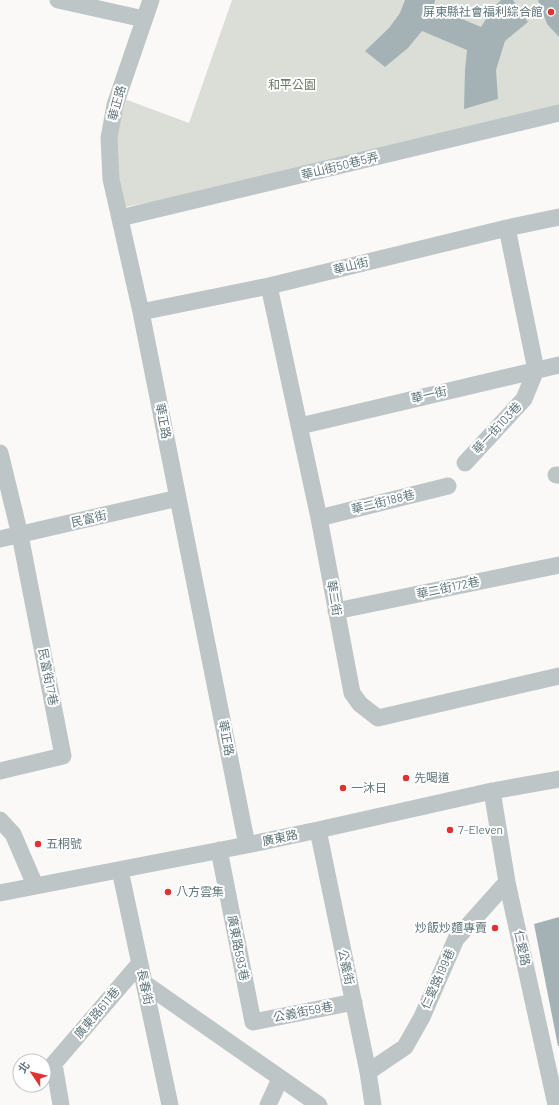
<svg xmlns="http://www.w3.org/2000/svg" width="559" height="1105" font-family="Barlow,'Noto Sans TC',sans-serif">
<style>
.green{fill:#dbded7}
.building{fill:#a5b2b5}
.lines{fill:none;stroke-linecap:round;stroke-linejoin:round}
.minor{stroke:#bec5c7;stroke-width:17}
.poi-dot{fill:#e03331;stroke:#fff;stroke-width:1.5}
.labels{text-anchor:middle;stroke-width:4;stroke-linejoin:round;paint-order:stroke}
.poi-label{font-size:12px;fill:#60767c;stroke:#fff;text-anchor:start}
.park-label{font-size:12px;fill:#6d7a64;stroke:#fff}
.street-label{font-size:12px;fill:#60767c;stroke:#fff}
</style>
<rect width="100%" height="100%" fill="#faf9f7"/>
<path class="green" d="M232,0H559V109L224,189L119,208L111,161L122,98L189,123Z"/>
<path class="building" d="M405,0H435L434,7L481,27L493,8L501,0H513L528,22L505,41L496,70L498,99L464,109L465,70L467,50L422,31L408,48L385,67L365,51L389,28L400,13Z
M538,0H559V37L547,24Z
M559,917V1046H558L534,924Z"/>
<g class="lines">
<path class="minor" d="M58,0L144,19
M151,0L115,105L109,138L111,179L141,312L247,845
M120,218L559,113
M269,286L319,518L352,693L360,704L378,718L559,676
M141,312L269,286L507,228L559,217
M300,426L559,365
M0,453L20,535L63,756L0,771
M465,463L524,399L536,370L507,228
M556,475H559
M319,518L448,486
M0,539L178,498
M336,611L559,565
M492,791L507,882L556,1105
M0,820L13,834L35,885
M318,830L368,1072L373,1105
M219,850L253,1022L354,1002
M120,870L170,1105
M0,893L247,845L318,830L492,791L559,779
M144,983L319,1105
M54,1064L61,1105
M368,1072L405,1047L422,1017L456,939L507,882
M45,1074L140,963
M268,1105L280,1079"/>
</g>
<g class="poi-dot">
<circle cx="551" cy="12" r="4"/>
<circle cx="406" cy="778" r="4"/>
<circle cx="343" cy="788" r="4"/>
<circle cx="450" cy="830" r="4"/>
<circle cx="38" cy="844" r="4"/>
<circle cx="168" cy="892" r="4"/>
<circle cx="495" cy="928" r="4"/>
</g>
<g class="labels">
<g class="poi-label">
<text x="543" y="16" text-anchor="end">屏東縣社會福利綜合館</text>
<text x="414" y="782">先喝道</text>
<text x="351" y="792">一沐日</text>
<text x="458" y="834">7-Eleven</text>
<text x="46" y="848">五桐號</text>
<text x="176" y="896">八方雲集</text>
<text x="487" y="932" text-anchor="end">炒飯炒麵專賣</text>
</g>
<g class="park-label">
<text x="292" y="89">和平公園</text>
</g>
<g class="street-label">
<text transform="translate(117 103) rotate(-75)" y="4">華正路</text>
<text transform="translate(340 166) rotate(-14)" y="4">華山街50巷5弄</text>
<text transform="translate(351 266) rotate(-14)" y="4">華山街</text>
<text transform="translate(429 395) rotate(-13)" y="4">華一街</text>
<text transform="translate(163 421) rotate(79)" y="4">華正路</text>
<text transform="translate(497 428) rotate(-47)" y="4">華一街103巷</text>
<text transform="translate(383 502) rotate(-14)" y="4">華二街188巷</text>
<text transform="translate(89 519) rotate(-13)" y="4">民富街</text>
<text transform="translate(448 588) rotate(-12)" y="4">華二街172巷</text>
<text transform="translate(334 598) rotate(80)" y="4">華二街</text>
<text transform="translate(48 677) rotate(79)" y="4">民富街17巷</text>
<text transform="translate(226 738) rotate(79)" y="4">華正路</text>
<text transform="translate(280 838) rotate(-12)" y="4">廣東路</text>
<text transform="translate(238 948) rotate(79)" y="4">廣東路593巷</text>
<text transform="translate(522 948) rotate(78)" y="4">仁愛路</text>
<text transform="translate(346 967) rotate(78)" y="4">公義街</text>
<text transform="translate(438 979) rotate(-66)" y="4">仁愛路199巷</text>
<text transform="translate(145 987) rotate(78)" y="4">長春街</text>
<text transform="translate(303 1012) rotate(-11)" y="4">公義街59巷</text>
<text transform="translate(97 1013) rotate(-50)" y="4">廣東路611巷</text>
</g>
</g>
<g transform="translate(32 1073) rotate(305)"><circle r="19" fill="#ffffff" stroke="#bfc8cb"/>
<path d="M0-3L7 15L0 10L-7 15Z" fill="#e03331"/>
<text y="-6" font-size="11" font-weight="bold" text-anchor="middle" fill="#60767c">北</text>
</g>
</svg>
